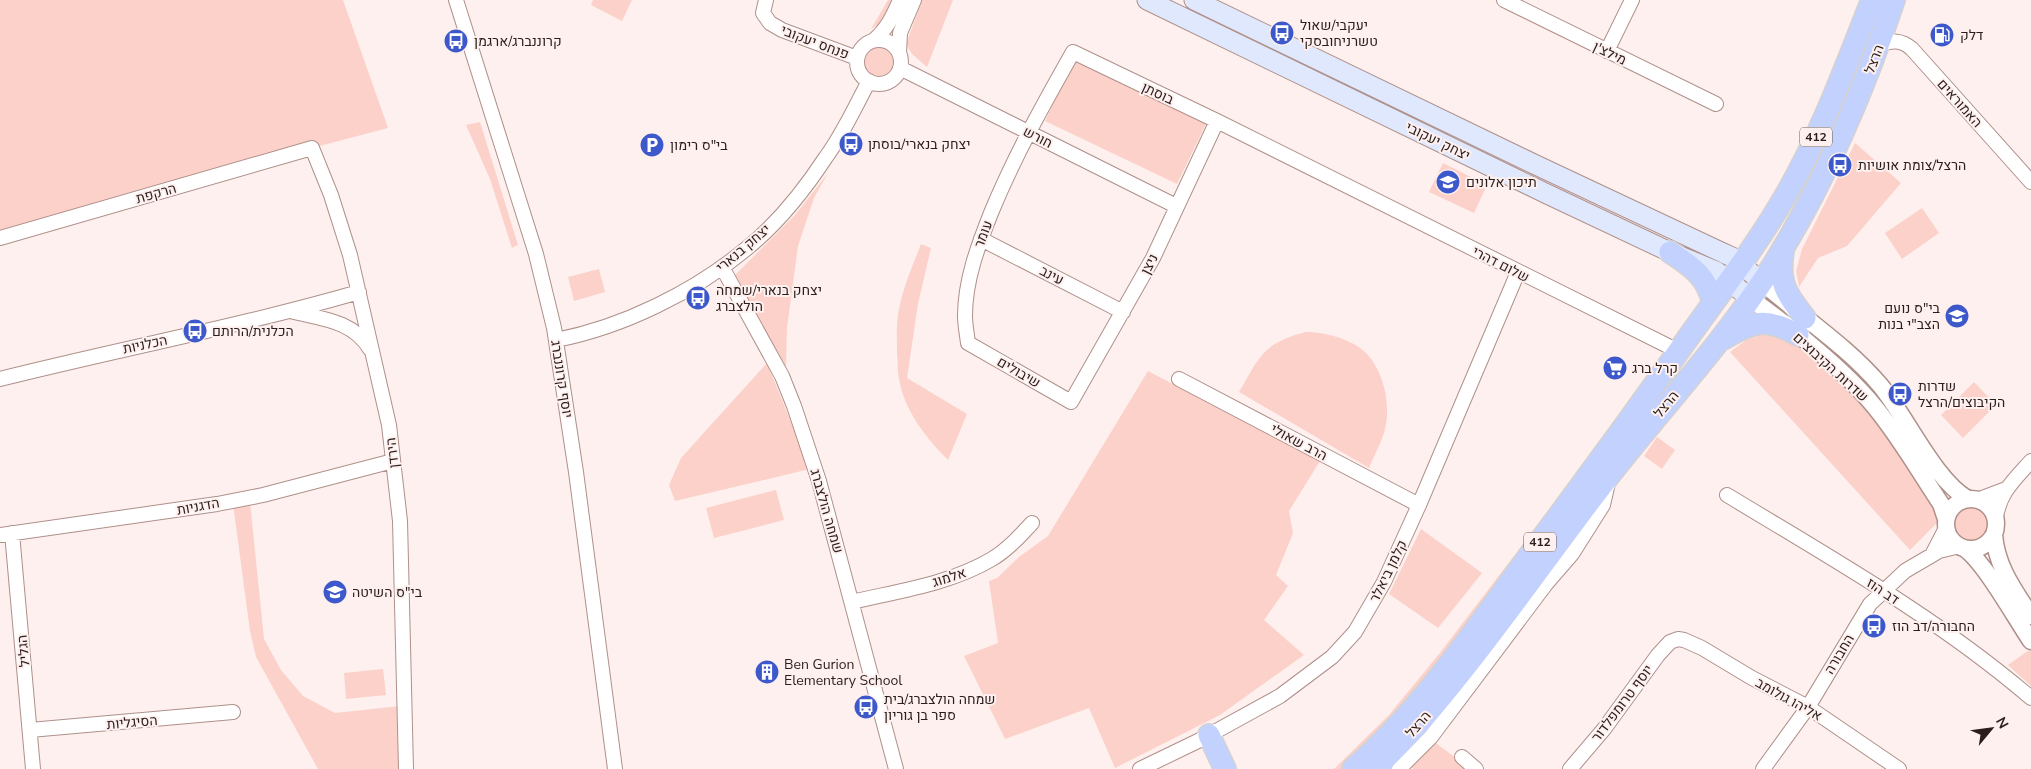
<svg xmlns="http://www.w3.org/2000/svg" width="2031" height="769" font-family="'Nunito Sans',Heebo,sans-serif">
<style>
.green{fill:#fcd1c9}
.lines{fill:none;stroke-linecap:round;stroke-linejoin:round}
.minor-casing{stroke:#af908a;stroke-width:16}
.tertiary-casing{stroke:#af908a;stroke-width:19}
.secondary-casing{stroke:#af908a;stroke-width:21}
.primary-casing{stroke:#d4d2d2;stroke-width:24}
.minor{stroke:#fff;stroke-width:14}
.tertiary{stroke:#fff;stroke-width:16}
.secondary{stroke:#e0e8fe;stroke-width:19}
.primary{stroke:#c2d1fd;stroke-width:21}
.labels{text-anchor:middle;stroke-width:4;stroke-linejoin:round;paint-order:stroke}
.shield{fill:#fef0ee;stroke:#6a5d5b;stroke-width:1}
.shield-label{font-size:12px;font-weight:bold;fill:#2a1e1c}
.poi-label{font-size:14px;fill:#2a1e1c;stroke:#fef0ee;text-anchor:start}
.street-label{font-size:14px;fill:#2a1e1c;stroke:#fef0ee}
</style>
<rect width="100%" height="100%" fill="#fef0ee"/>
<path class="green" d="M0,0H343L388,128L0,230Z
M593,0H632L622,21L591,5Z
M888,0H897L884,21L871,29Z
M922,0H953L927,67L912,54L906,44Z
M861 62a18 18 0 1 1 36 0a18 18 0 1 1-36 0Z
M1074,60L1206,124L1177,184L1045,121Z
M480,122L518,245L512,248L490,179L466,125Z
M1855,143L1901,183L1847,246L1818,258L1799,287L1796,271L1802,249Z
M1443,163L1487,185L1474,213L1429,192Z
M828,173L814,198L798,246L787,328L786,368L735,275L795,215Z
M1922,208L1939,233L1902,259L1885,233Z
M921,244L931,248L918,304L907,378L967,414L948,460C926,438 904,410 899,379C897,370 898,361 897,352C897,338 896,323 899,309C903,287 913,265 921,244Z
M599,269L605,292L574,301L568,277Z
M1306,332C1325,332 1352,339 1366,353C1384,371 1391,405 1385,429C1382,442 1374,455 1369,468L1239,392C1260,356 1263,343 1306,332Z
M1767,333L1776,335L1795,344L1855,394L1878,421L1938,511V522L1910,550L1730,352L1746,340Z
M767,363L810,469L675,501L669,485L681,458Z
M1148,371L1320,461L1289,511L1293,533L1276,575L1288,586L1264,620L1304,655L1220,715L1115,768L1089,708L1005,739L964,656L998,643L989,581L997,578L1019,557L1048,536Z
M1974,382L1996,405L1963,438L1941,415Z
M1641,390L1642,396L1400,712L1343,769H1334L1389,715L1439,654Z
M1657,437L1675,450L1662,469L1644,456Z
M776,490L784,520L714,538L706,508Z
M250,502L264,639L281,670L303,696L335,713L400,706L403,769H318L256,657L250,631L233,504Z
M1954 524a17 17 0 1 1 34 0a17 17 0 1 1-34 0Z
M1421,529L1482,573L1438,628L1389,594Z
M2029,650L2031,652V686L2008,665Z
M383,669L386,695L346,699L344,673Z
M1433,741L1471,769H1413L1409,765Z"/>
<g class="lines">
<defs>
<path id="minor" d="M456,0L536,254L554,328L576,472L615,769
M766,0L763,13L770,23L782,30L857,58
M1504,0L1716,104
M857 62a22 22 0 1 1 44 0a22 22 0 1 1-44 0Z
M874,40C887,29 893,16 900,0
M1880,44C1892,41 1901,39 1912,49L2031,182
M1607,51L1632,0
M899,53L900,33L914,0
M900,68L1176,206
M1217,121L1153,258L1071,402L968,343C967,334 965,325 965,316C965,280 978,246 991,213C1014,157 1043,105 1073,52L1217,121L1678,351
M0,238L312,148L331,195L350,255L389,425L400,521L406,769
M981,239L1123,312
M722,267L782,376L794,406L819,481L896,769
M294,312C323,319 353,321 370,349
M556,340C623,327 694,292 746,249C776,225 805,189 826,157C843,134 855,107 869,81
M0,379C120,349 241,326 359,292
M1179,379L1419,505
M1727,495C1831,558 1939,619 2031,698
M1977,500L2006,489
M1995,522C1999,493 2012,482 2031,461
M12,533L33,769
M0,535L217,504L263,495L393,461
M1932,555L1946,528
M852,602C898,591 950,584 992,559C1007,550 1020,536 1032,523
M30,730L233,712
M1462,757L1476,769
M1140,769L1200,740L1280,696L1332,657L1355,632L1384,582L1419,505L1518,272
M1399,769L1431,737L1546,584L1572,554L1603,505L1608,483
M1570,769L1604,729L1658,655L1670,642L1678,639L1684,640L1702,648L1752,678L1808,707L1899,769
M1763,769L1808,707L1870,604L1905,571L1939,551L1960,546"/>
<path id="tertiary" d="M1762,282C1800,316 1846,345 1880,385C1906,416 1935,481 1968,499
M1750,298C1791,328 1842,367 1874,406C1899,436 1919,471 1941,504L1946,519
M1946 524a25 25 0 1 1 50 0a25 25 0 1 1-50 0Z
M1994,534C1996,566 2014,590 2031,616
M1964,548C1984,561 2016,619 2031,641"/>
<path id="secondary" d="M1147,0L1545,193L1670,252L1716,271L1750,298
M1194,0L1536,165L1719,251L1732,257L1762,282"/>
<path id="primary" d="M1783,251C1778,283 1786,294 1805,318
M1670,252C1692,267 1707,276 1713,303
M1723,339C1753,321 1766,317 1798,335
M1209,735L1225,769
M1353,769C1427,705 1482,619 1540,541C1587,478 1633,415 1678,352C1715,299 1755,249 1787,193C1822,132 1846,65 1872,0
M1375,769C1391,753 1406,738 1421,721C1489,642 1548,555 1612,472C1663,407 1721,345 1766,276C1821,191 1862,96 1894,0"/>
</defs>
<use href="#minor" class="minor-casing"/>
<use href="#tertiary" class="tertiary-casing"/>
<use href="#secondary" class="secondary-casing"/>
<use href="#primary" class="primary-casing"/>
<use href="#minor" class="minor"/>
<use href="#tertiary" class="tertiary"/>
<use href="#secondary" class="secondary"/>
<use href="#primary" class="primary"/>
</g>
<defs>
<symbol id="bus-disc" viewBox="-11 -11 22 22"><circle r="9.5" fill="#3d58ca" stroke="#fef0ee"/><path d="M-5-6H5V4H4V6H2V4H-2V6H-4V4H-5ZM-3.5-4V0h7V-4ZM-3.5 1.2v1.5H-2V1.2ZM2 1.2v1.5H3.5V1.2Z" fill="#fff"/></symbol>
<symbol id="fuel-disc" viewBox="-11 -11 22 22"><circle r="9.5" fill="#3d58ca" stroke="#fef0ee"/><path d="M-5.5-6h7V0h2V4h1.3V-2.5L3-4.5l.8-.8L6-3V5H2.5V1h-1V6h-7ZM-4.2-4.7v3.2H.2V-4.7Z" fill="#fff"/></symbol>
<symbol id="parking-disc" viewBox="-11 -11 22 22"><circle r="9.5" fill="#3d58ca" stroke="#fef0ee"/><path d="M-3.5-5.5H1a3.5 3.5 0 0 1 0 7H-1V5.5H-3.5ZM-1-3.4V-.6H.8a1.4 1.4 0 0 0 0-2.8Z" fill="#fff"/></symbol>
<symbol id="school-disc" viewBox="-11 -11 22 22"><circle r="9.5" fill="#3d58ca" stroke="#fef0ee"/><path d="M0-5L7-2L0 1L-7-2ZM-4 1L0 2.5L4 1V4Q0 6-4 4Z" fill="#fff"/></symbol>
<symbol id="supermarket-disc" viewBox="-11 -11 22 22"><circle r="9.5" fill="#3d58ca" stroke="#fef0ee"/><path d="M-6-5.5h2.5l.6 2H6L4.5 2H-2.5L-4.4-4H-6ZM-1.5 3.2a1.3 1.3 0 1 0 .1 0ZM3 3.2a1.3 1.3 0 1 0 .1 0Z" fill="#fff"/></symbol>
<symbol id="building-disc" viewBox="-11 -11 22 22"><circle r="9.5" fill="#3d58ca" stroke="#fef0ee"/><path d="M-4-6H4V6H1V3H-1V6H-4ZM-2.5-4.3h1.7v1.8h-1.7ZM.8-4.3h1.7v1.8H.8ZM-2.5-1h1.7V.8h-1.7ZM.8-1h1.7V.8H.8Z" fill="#fff"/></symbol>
</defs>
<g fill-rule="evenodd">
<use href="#bus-disc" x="1268" y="19" width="28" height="28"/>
<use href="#fuel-disc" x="1928" y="21" width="28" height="28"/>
<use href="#bus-disc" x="442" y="27" width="28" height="28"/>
<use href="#bus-disc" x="837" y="130" width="28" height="28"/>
<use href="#parking-disc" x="638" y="131" width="28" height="28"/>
<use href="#bus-disc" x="1826" y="151" width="28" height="28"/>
<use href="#school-disc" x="1434" y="168" width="28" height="28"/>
<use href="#bus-disc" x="684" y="284" width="28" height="28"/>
<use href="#school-disc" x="1943" y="302" width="28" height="28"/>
<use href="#bus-disc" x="181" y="317" width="28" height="28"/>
<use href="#supermarket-disc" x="1601" y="354" width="28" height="28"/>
<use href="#bus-disc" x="1886" y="380" width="28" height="28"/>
<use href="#school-disc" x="321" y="578" width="28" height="28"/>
<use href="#bus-disc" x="1860" y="612" width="28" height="28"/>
<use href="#building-disc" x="753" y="658" width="28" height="28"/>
<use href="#bus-disc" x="852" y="693" width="28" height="28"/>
</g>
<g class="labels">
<g class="shield">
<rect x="1800" y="127.5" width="32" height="19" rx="4"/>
<rect x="1524" y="532.5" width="32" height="19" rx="4"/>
</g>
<g class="shield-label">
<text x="1816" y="141">412</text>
<text x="1540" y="546">412</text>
</g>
<g class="poi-label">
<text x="1300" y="30">יעקבי/שאול<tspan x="1300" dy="16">טשרניחובסקי</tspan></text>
<text x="1960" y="40">דלק</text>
<text x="474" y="46">קרוננברג/ארגמן</text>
<text x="868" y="149">יצחק בנארי/בוסתן</text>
<text x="670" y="150">בי"ס רימון</text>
<text x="1858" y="170">הרצל/צומת אושיות</text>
<text x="1466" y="187">תיכון אלונים</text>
<text x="716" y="295">יצחק בנארי/שמחה<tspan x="716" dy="16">הולצברג</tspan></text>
<text x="1940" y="313" text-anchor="end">בי"ס נועם<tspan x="1940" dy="16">הצב"י בנות</tspan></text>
<text x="212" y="336">הכלנית/הרותם</text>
<text x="1632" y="373">קרל ברג</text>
<text x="1918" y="391">שדרות<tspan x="1918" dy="16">הקיבוצים/הרצל</tspan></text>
<text x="352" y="597">בי"ס השיטה</text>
<text x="1892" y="631">החבורה/דב הוז</text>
<text x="784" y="669">Ben Gurion<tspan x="784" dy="16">Elementary School</tspan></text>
<text x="884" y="704">שמחה הולצברג/בית<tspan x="884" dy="16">ספר בן גוריון</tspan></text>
</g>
<g class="street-label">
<text transform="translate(815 42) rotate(21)" y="5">פנחס יעקובי</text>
<text transform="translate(1610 53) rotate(26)" y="5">מילצ'ן</text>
<text transform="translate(1874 59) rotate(-69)" y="5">הרצל</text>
<text transform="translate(1158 93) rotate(25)" y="5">בוסתן</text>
<text transform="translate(1960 103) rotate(48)" y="5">האמוראים</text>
<text transform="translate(1038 137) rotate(27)" y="5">חורש</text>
<text transform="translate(1438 141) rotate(26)" y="5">יצחק יעקובי</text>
<text transform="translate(156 193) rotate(-16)" y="5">הרקפת</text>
<text transform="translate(983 234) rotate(-69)" y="5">עומר</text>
<text transform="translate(743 248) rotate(-40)" y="5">יצחק בנארי</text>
<text transform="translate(1149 264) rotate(-63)" y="5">ניצן</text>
<text transform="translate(1501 264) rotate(27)" y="5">שלום דהרי</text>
<text transform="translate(1052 275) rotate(27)" y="5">עינב</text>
<text transform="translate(145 344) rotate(-12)" y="5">הכלניות</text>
<text transform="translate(1831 367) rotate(42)" y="5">שדרות הקיבוצים</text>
<text transform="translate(1019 372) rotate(30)" y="5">שיבולים</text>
<text transform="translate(562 379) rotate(81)" y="5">יוסף קרוננברג</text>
<text transform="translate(1666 404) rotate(-51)" y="5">הרצל</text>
<text transform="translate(1299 442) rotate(28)" y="5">הרב שאולי</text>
<text transform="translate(392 453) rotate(-97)" y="5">הירדן</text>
<text transform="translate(198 506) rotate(-10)" y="5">הדגניות</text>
<text transform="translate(827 511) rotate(74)" y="5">שמחה הולצברג</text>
<text transform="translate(1388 571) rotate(-64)" y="5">קלמן ביאלר</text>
<text transform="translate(949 577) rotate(-18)" y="5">אלמוג</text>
<text transform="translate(1883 591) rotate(34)" y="5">דב הוז</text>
<text transform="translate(23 651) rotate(-95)" y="5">הגליל</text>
<text transform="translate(1839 654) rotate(-59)" y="5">החבורה</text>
<text transform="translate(1789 699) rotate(29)" y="5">אליהו גולומב</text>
<text transform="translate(1622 703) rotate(-53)" y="5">יוסף טרומפלדור</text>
<text transform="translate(132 722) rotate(-5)" y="5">הסיגליות</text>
<text transform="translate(1418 724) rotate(-49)" y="5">הרצל</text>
</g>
</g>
<g transform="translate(1991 729) rotate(61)" stroke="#fef0ee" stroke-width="4" paint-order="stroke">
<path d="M0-4L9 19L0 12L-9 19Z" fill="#2a1e1c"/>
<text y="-8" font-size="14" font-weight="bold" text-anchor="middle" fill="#2a1e1c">N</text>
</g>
</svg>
